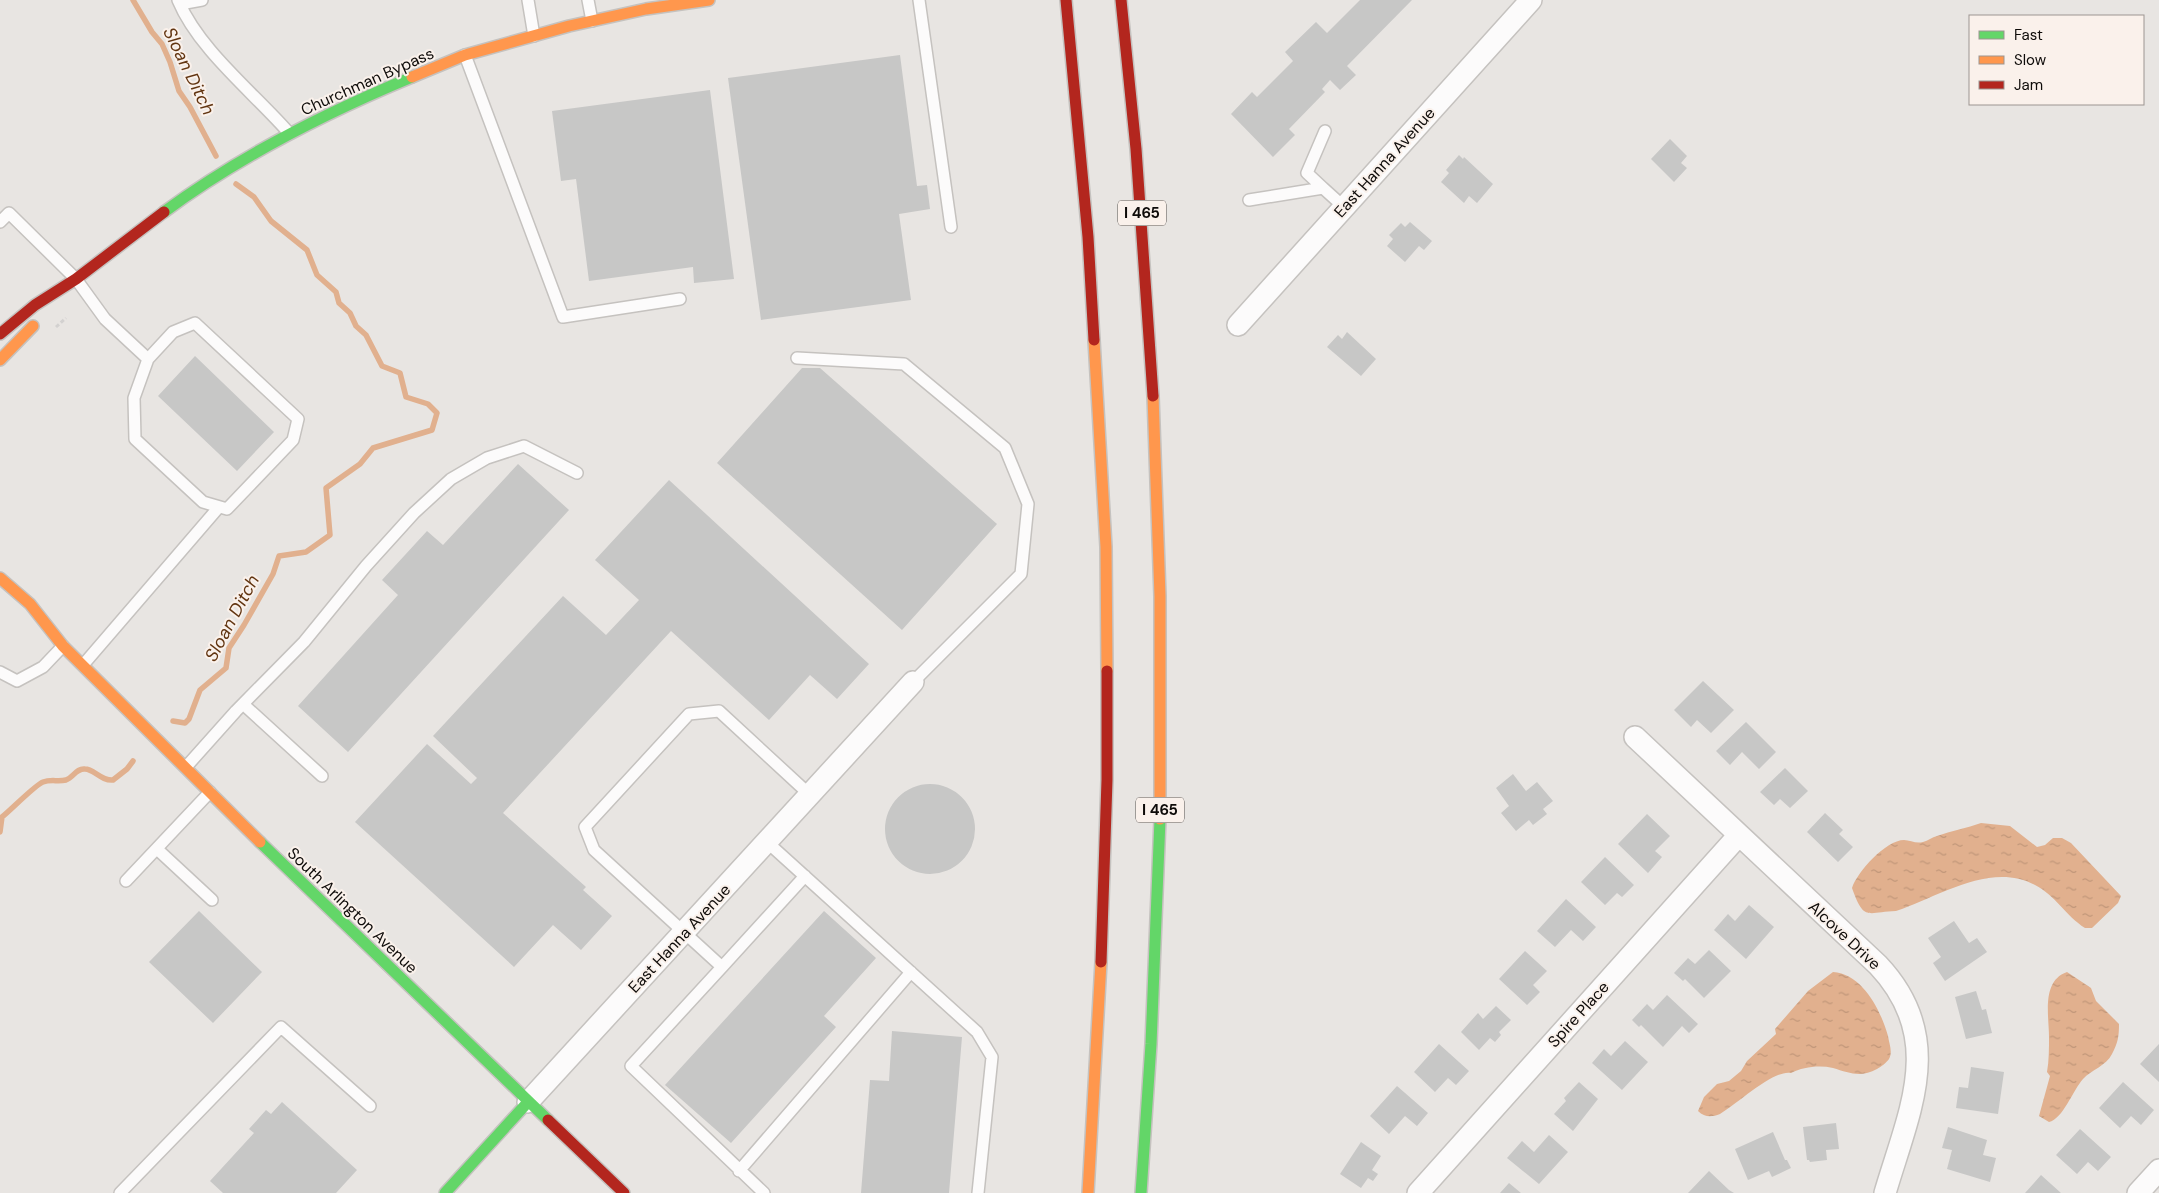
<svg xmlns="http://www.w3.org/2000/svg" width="2159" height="1193" font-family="'DM Sans',sans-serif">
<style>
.water{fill:url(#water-ripples)}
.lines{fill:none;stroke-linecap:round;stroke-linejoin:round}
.stream{stroke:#e1b08e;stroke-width:5.5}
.building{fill:#c7c7c6}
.lane-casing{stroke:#c5c2bf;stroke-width:14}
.street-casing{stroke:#c5c2bf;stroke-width:24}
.fast-casing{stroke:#c5c2bf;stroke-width:14}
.slow-casing{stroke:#c5c2bf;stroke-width:14}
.jam-casing{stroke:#c5c2bf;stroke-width:14}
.path{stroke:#d3d1d0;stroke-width:3;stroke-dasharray:4 2.5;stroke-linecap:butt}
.lane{stroke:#fcfbfb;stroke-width:11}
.street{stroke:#fcfbfb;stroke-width:21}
.fast{stroke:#63d668;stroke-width:11}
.slow{stroke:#ff974d;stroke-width:11}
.jam{stroke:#b3261e;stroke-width:11}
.labels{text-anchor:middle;stroke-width:4;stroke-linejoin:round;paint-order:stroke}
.shield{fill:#faf1eb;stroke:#55504d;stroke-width:1}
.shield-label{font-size:15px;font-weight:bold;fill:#0e0b09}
.street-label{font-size:16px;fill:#0e0b09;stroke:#faf1eb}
.water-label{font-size:18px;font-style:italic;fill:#623511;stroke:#faf1eb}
</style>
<defs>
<pattern id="water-ripples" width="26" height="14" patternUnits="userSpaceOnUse" patternTransform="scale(1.25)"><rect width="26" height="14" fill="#e1b08e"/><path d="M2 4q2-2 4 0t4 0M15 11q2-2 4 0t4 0" fill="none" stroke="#c09679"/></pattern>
</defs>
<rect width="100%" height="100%" fill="#e8e5e2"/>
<path class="water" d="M1981,823L2010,826L2037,847L2045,845L2053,838H2062L2071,843L2121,896L2118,903L2092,928H2085C2066,916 2055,895 2035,885C1991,861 1938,897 1896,911C1867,912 1864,922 1852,888C1857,872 1886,840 1904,840C1910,840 1916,844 1923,842C1928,841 1932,837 1937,836C1951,831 1967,828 1981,823Z
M1833,972C1863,974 1881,1011 1888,1036C1889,1043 1893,1052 1889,1059C1887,1062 1881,1067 1877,1069C1861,1078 1849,1073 1833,1068C1819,1065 1803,1067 1791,1073C1774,1069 1736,1105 1720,1114C1712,1117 1705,1118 1698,1111L1704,1097L1717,1084L1729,1081L1741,1071L1747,1061L1776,1034L1775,1029L1808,991Z
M2067,972L2091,988L2096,1001L2119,1024C2119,1036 2118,1043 2112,1054C2106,1066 2091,1070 2083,1079C2073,1090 2063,1119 2049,1122L2039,1116L2050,1076L2047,1072C2049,1061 2049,1048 2049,1037C2049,1016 2041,981 2067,972Z"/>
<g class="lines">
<path class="stream" d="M133,0L152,32L162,44L170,62L179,91L190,107L216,156
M173,721L185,723L189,719L200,690L226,668L229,648L244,625L273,574L279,556L306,552L330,535L326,488L360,464L373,448L432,430L437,413L428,404L406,397L400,373L382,366L366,335L356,326L350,313L339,303L336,292L317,275L307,250L271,221L254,197L236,184
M0,832L2,817C11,810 35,785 43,782C51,779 58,782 66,780C74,777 76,768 85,769C94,769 101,781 113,780L127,769L133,761"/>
</g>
<path class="building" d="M1360,0H1412L1347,66L1356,75L1340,90L1330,80L1322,89L1325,92L1289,129L1295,135L1273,157L1231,114L1252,92L1257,97L1293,61L1285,52L1316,22L1327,33Z
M900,55L917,186L927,185L930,209L899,214L911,300L761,320L728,78Z
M710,90L734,279L694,283L693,267L589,281L576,179L561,181L552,111Z
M1670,139L1687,156L1681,163L1687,168L1674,182L1651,159Z
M1459,155L1463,159L1464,157L1493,184L1477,203L1469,196L1464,203L1441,182L1449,173L1446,170Z
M1410,222L1432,241L1424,250L1419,246L1405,262L1387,246L1393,239L1389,235L1401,223L1405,227Z
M1347,332L1376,359L1361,376L1327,347L1338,335L1342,339Z
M195,356L274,432L237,471L158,396Z
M802,368H820L997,524L902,630L717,463Z
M518,464L569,510L348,752L298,706L398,595L382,580L427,531L443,545Z
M669,480L869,664L837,699L810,675L769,720L671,631L503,813L586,887L583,890L612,916L581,950L553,925L514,967L355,822L427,744L471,784L477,778L433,736L563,596L606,635L639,600L595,560Z
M1703,681L1734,710L1711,733L1697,720L1691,727L1674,710Z
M1746,722L1776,752L1759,769L1742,752L1730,765L1716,751Z
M1785,768L1808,791L1790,808L1780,799L1774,805L1760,792Z
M1513,774L1526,791L1537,782L1553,801L1543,809L1547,814L1533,825L1529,820L1516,831L1501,813L1509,806L1496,788Z
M885 829a45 45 0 1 1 90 0a45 45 0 1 1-90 0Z
M1825,813L1843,830L1839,834L1853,847L1838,862L1807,832Z
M1647,814L1670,836L1655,851L1662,857L1648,873L1618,844Z
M1605,857L1634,885L1622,897L1617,893L1605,905L1581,882Z
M1566,899L1596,927L1583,941L1571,930L1555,947L1537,931Z
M1749,905L1774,927L1746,959L1714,930L1728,914L1735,921Z
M199,911L262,972L213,1023L149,962Z
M824,911L876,958L824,1016L836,1027L731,1143L665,1085Z
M1954,921L1969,943L1977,938L1987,952L1945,981L1933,963L1941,957L1928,938Z
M1709,950L1731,971L1704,998L1685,979L1683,981L1674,973L1688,958L1695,964Z
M1525,951L1547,971L1533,985L1540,992L1527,1005L1499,979Z
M1976,991L1982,1010L1986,1009L1992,1033L1966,1039L1955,997Z
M1667,995L1698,1024L1689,1033L1682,1026L1663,1047L1641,1025L1639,1027L1632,1020L1647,1004L1653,1010Z
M1496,1006L1511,1020L1499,1032L1501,1035L1495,1042L1490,1038L1479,1050L1461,1032L1478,1013L1483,1019Z
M892,1031L962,1037L949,1193H861L870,1080L889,1081Z
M1625,1041L1648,1062L1622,1090L1592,1063L1604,1049L1611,1056Z
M1439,1044L1469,1071L1456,1085L1448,1078L1435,1092L1414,1072Z
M2159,1044V1082L2140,1064Z
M1971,1067L2004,1072L1998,1114L1956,1108L1959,1087L1968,1088Z
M1579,1082L1598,1099L1573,1131L1554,1114L1566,1101L1564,1098Z
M2123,1082L2154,1110L2141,1125L2131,1116L2120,1128L2099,1108Z
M1397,1086L1428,1113L1417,1126L1405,1116L1389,1134L1370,1116Z
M282,1102L357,1170L336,1193H223L210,1181L254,1133L249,1129L266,1110L271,1114Z
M1836,1123L1839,1149L1826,1150L1827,1160L1810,1162L1809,1160H1807L1803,1127Z
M1948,1127L1987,1140L1983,1155L1996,1158L1990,1182L1947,1169L1952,1150L1942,1148Z
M2080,1129L2111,1157L2098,1171L2088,1162L2077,1174L2056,1155Z
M1773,1132L1785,1160H1787L1791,1168L1772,1177L1769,1171L1748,1180L1735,1149Z
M1549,1135L1568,1152L1539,1184L1507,1158L1522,1141L1534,1152Z
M1361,1142L1381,1156L1372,1170L1378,1174L1373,1181L1368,1178L1361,1188L1340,1174Z
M1709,1171L1729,1190L1734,1193H1688Z
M2041,1175L2061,1193H2025Z
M1509,1183L1521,1193H1500Z"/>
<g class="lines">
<defs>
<path id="lane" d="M178,0C199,50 253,92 289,133
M528,0L534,36
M588,0L592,21
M919,0L951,227
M180,4L202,0
M465,55L563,317L680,299
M1323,188L1307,173L1325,131
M1249,200L1323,188L1344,207
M0,222L9,213L76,279L105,319L148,359
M195,323L298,419L293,440L227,509L203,502L135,439L134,398L148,359L173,332Z
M797,358L904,364L1005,448L1028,504L1021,574L913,682
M83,665L219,507
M0,672L17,681L43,667L63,646
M243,704L322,776
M186,767L236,711L304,642L366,566L414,513L451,479L487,458L524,446L577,473
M767,842L977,1032L992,1057L978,1193
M157,849L212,900
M126,881L210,792
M722,967L805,876
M739,1171L911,972
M120,1193L281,1027L370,1106
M764,1193L631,1066L722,967L594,850L585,827L689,714L719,711L810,795"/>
<path id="street" d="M1238,325L1531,0
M1635,737L1878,965C1947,1038 1909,1111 1885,1193
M528,1102L913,682
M1418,1193L1739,835
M2138,1193L2159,1170"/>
<path id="fast" d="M164,212C240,156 325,113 412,77
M260,842L548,1120
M445,1193L528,1102
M1141,1193L1151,1044L1160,819"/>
<path id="slow" d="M412,77L465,55L569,26L646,9L709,0
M1094,340L1106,547L1107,671
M0,360L33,326
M1153,396L1160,596V819
M0,578L30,604L63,646L260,842
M1088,1193L1101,962"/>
<path id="jam" d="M1066,0L1088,237L1094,340
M1121,0L1136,149L1153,396
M0,334L35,305L76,279L164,212
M1101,962L1107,780V671
M548,1120L624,1193"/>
</defs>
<use href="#lane" class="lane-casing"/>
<use href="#street" class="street-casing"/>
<use href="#fast" class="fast-casing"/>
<use href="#slow" class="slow-casing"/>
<use href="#jam" class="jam-casing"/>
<path class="path" d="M56,327L66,318"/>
<use href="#lane" class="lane"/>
<use href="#street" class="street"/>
<use href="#fast" class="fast"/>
<use href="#slow" class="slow"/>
<use href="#jam" class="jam"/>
</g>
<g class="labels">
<g class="shield">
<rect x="1118" y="200.5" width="48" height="25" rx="4"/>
<rect x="1136" y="797.5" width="48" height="25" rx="4"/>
</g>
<g class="shield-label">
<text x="1142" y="218">I 465</text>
<text x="1160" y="815">I 465</text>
</g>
<g class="street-label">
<text transform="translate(367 81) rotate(-24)" y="6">Churchman Bypass</text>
<text transform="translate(1384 162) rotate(-48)" y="6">East Hanna Avenue</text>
<text transform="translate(353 910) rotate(44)" y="6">South Arlington Avenue</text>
<text transform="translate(1845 935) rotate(43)" y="6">Alcove Drive</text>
<text transform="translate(679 938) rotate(-47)" y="6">East Hanna Avenue</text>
<text transform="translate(1578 1014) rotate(-48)" y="6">Spire Place</text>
</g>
<g class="water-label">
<text transform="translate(189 71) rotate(64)" y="6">Sloan Ditch</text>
<text transform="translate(232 618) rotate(-62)" y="6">Sloan Ditch</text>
</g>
</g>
<rect x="1969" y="15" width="175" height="90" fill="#faf1eb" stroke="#9c9591"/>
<rect x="1979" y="31" width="25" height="8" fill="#63d668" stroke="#9c9591"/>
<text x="2014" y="40" font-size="15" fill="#0e0b09">Fast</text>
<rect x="1979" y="56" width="25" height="8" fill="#ff974d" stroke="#9c9591"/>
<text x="2014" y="65" font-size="15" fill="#0e0b09">Slow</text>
<rect x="1979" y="81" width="25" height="8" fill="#b3261e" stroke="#9c9591"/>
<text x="2014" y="90" font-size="15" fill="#0e0b09">Jam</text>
</svg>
